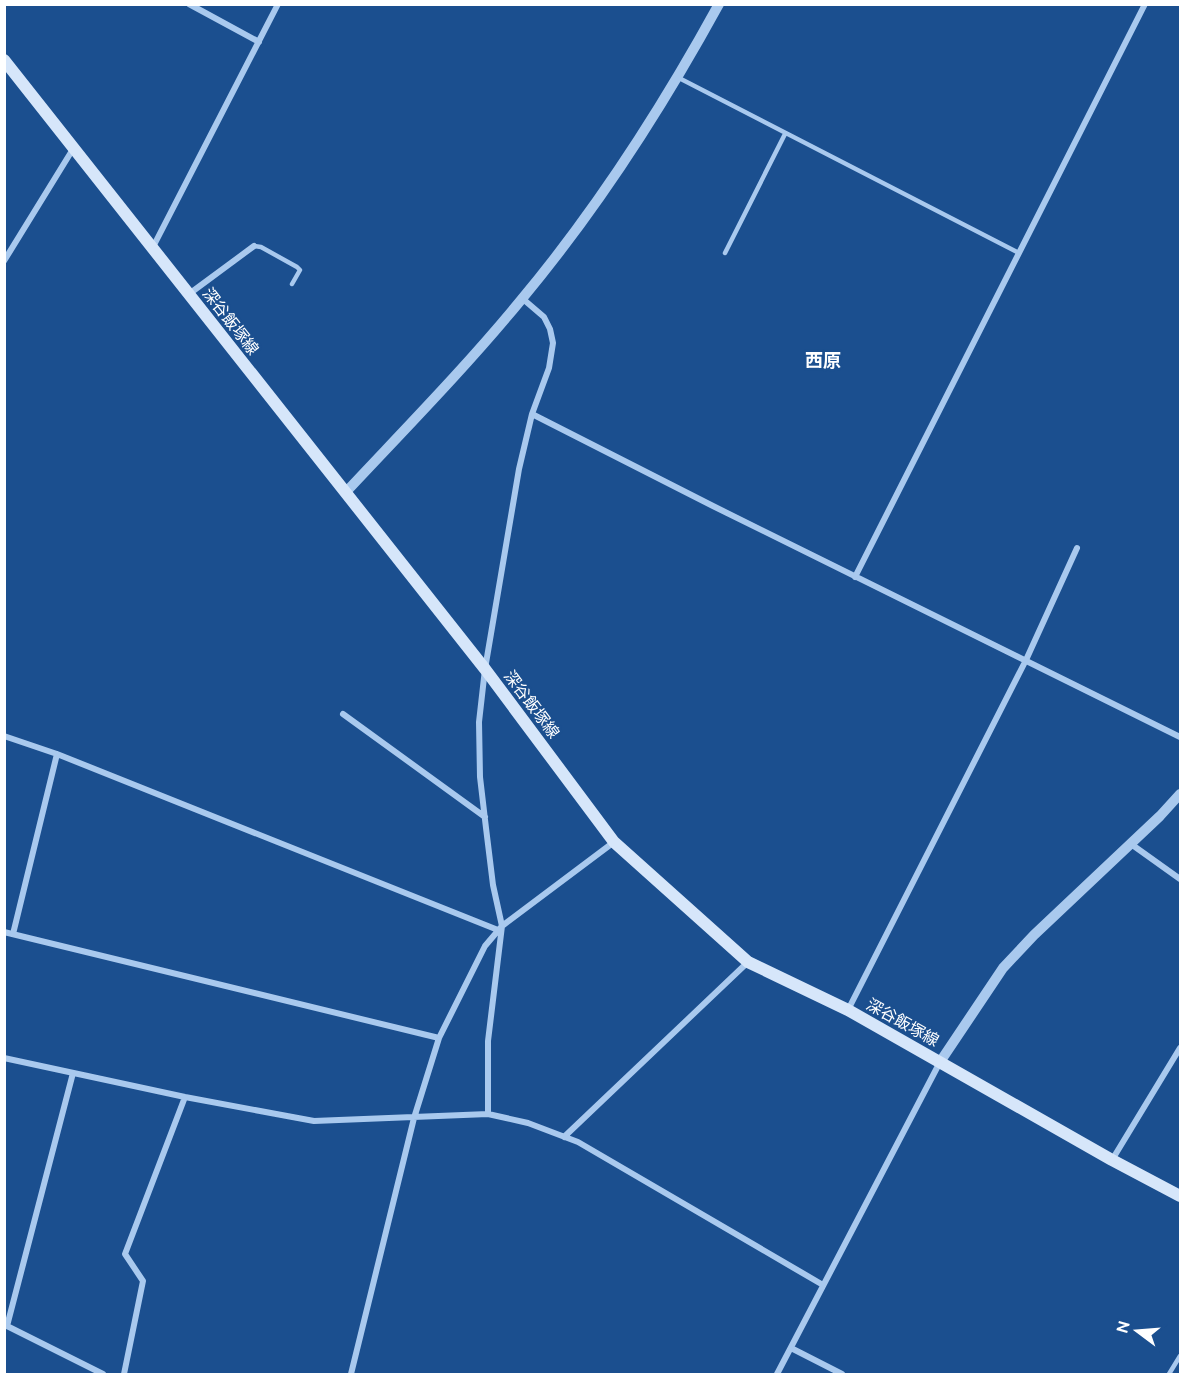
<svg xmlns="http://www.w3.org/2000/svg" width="1185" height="1379" font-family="Ubuntu,'Noto Sans JP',sans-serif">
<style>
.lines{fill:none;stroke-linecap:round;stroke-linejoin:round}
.service{stroke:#a9c9ee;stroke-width:4.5}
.minor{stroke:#a9c9ee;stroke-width:6}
.tertiary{stroke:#a9c9ee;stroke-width:10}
.secondary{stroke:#d6e6fa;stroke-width:12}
.labels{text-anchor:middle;stroke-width:5;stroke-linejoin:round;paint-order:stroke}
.street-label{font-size:16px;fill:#fff;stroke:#1b4f8f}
.neighbourhood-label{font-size:18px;font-weight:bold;fill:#fff;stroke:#1b4f8f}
</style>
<rect width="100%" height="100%" fill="#1b4f8f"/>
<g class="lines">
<path class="service" d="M679,78L1019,253
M254,246L261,247L297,267L300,270L292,284
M725,253L785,134
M1169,1374L1180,1356"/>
<path class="minor" d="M189,4L259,42
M153,247L278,4
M4,261L73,149
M189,294L254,246
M532,414L713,506L1180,737
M855,577L1145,4
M343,714L485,817
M4,736L57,754L498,930
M1131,844L1180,879
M4,932L439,1038
M13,934L57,754
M848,1010L1026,660L1077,548
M4,1058L185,1097L314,1121L488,1114L528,1123L578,1142L823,1285
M488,1114V1041L502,926L493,885L486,828L480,777L479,722L485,669L519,469L532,414L549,368L553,343L550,329L544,317L523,299
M564,1137L748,962
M1112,1160L1180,1048
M5,1325L103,1374
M7,1326L73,1073
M791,1348L842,1374
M124,1374L143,1281L125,1254L185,1097
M351,1374L414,1118L439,1038L485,946L502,926L614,842
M777,1374L940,1062"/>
<path class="tertiary" d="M346,492C405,429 466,367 521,300C597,209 662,108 719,4
M940,1062L1003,968L1034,935L1160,816L1180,794"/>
<path class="secondary" d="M4,60L485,669L614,842L748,962L848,1010L1112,1160L1180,1196"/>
</g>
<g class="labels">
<g class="street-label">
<text transform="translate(231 321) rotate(52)" y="6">深谷飯塚線</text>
<text transform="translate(532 704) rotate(53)" y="6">深谷飯塚線</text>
<text transform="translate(903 1022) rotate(29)" y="6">深谷飯塚線</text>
</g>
<g class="neighbourhood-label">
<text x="823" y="367">西原</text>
</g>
</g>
<rect width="1185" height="1379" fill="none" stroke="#ffffff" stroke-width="12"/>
<g transform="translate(1137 1331) rotate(286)" stroke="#1b4f8f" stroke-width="4.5" paint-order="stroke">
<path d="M0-4.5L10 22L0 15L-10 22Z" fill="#ffffff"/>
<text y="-9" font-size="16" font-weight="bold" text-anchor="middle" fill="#ffffff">N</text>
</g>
</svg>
